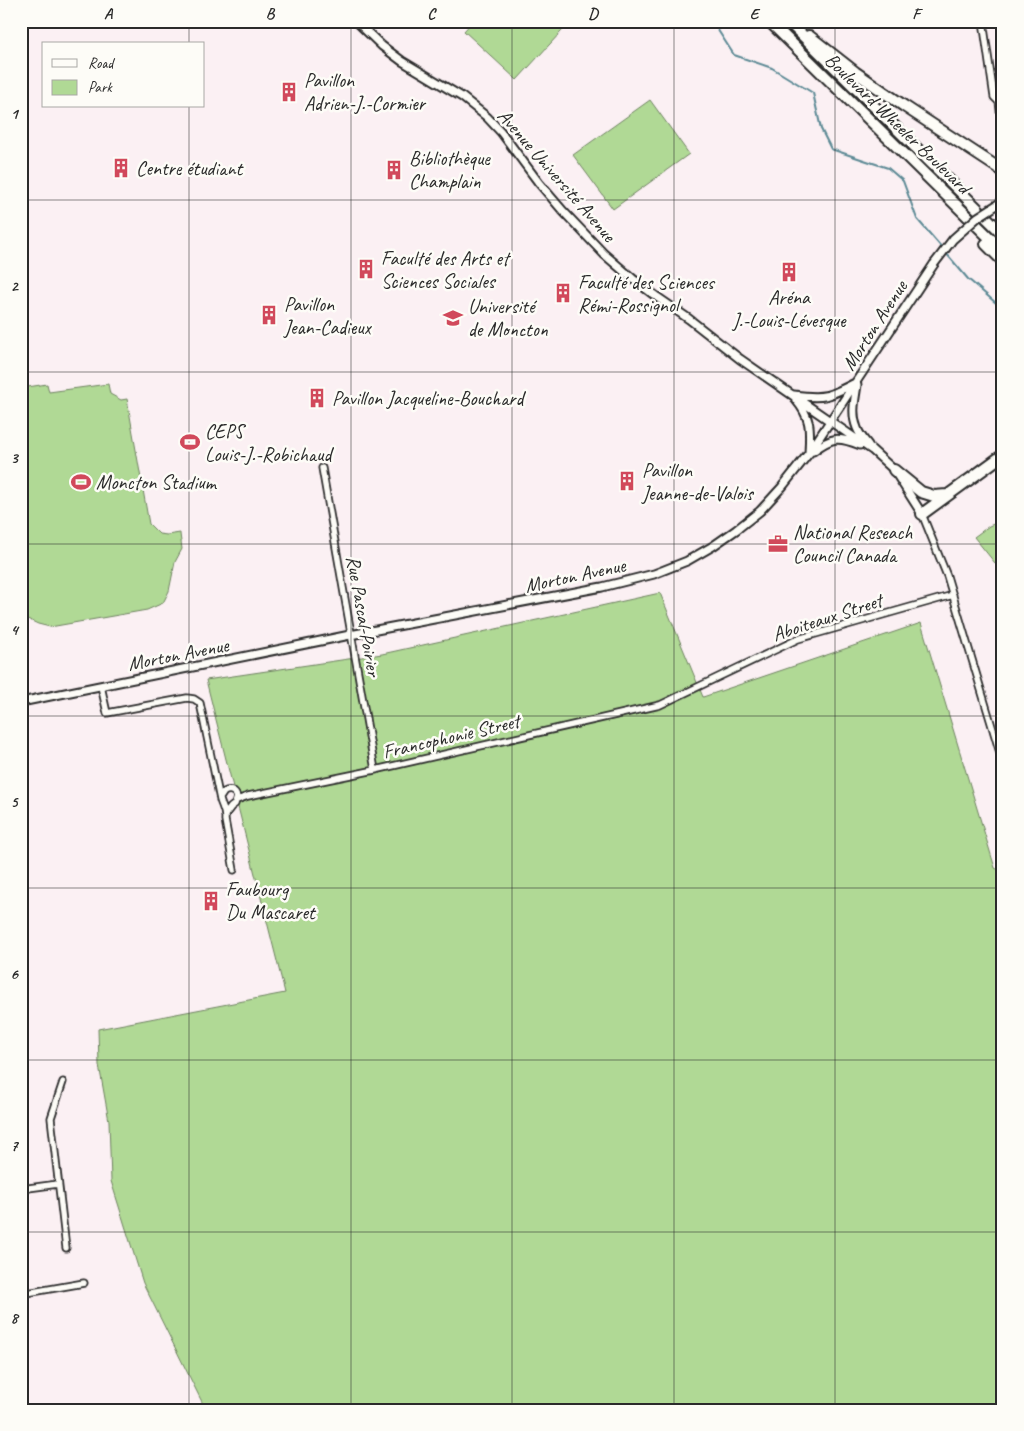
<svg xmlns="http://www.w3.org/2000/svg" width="1024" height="1431" font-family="Caveat,sans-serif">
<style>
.green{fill:#b0d995;stroke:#6e8260}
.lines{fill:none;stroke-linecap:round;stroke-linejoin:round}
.stream{stroke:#5b8994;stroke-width:2}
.minor-casing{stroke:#2b2b2b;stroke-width:9}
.tertiary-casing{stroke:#2b2b2b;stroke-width:11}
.secondary-casing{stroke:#2b2b2b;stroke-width:11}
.motorway-casing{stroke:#2b2b2b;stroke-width:14}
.minor{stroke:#fdfcf7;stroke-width:5.5}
.tertiary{stroke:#fdfcf7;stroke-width:7}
.secondary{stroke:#fdfcf7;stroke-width:8}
.motorway{stroke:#fdfcf7;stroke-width:10}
.tertiary-bridge-casing{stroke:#2b2b2b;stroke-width:11;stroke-linecap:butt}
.tertiary-bridge{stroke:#fdfcf7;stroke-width:7}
.grid{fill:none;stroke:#2b2b2b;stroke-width:1;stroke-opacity:0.55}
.labels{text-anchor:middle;stroke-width:5;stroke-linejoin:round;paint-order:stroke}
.poi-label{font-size:20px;fill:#2b2b2b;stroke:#fdfcf7;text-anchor:start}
.street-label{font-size:20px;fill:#2b2b2b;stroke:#fdfcf7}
.neatline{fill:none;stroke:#2b2b2b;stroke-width:2}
.grid-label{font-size:16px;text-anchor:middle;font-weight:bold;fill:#2b2b2b}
</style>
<rect width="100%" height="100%" fill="#fbf0f3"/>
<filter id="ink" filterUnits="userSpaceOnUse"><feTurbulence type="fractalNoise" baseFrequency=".02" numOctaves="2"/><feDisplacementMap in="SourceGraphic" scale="10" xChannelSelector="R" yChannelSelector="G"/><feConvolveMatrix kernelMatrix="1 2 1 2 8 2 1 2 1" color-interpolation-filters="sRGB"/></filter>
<g filter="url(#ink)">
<path class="green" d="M473,21H571L517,80L464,31Z
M650,100L689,154L613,209L573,155Z
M47,384L49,392L108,384L110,394L121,400L127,399L149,524L159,534L167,535L180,533V534L182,549L175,562L169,591L163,603L147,610L50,627L38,624L21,616V388Z
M1003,520V573L974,537L989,526Z
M660,593L703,697L921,623L995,868L1003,872V1410H206L143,1283L111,1181L109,1121L99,1065L98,1029L285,993L206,680L382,654Z"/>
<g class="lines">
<path class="stream" d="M712,21L734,55L772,68L813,93L821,129L831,149L888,168L903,181L917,219L943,249
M946,253L968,279L1003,309"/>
<defs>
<path id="minor" d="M983,21L994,97L999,102L1003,135
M322,468L375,770
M922,514L947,576L1003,763
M101,686L107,713L187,698L194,699L200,703L220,800C222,807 226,812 225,820L234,870
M220,798L224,792C230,789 235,791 237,797L235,804L231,807L225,815
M237,800L248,796L375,770L660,705L798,639L953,595
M63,1082L51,1118L66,1248
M21,1189L58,1184
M21,1294L84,1283"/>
<path id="tertiary" d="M356,21L382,46L402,61L462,97L487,117L501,132L539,183L563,211L604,254L633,279L657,297L689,319L740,359L872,450L894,470L922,514
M857,385C855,399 851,414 857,428C859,434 864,440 868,445
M794,395C824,399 828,397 855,383
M796,400C812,419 810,430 809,453
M813,451C832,437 838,436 860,445
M21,702L350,635L602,587L654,574L687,561L713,546L736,530L760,511L782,487L809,453L934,264"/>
<path id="secondary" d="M21,1405L23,1410"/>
<path id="motorway" d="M769,21L1003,251
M788,21L1003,234
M809,36L855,72L904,106L1003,171
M986,244L1003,261
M894,470L921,492L934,496L947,495
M922,514L1003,455"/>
</defs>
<use href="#minor" class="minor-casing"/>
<use href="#tertiary" class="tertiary-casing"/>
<use href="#secondary" class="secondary-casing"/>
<use href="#motorway" class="motorway-casing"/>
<use href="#minor" class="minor"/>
<use href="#tertiary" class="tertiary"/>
<use href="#secondary" class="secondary"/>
<use href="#motorway" class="motorway"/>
<defs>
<path id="tertiary-bridge" d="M934,264L953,239L978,217L1003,201"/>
</defs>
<use href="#tertiary-bridge" class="tertiary-bridge-casing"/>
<use href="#tertiary-bridge" class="tertiary-bridge"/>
</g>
</g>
<path class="grid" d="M189,21V44M351,21V1410M512,21V1410M674,21V1410M835,21V1410M189,106V1410M21,200H1003M21,372H1003M21,544H1003M21,716H1003M21,888H1003M21,1060H1003M21,1232H1003"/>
<defs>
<symbol id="building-bare" viewBox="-9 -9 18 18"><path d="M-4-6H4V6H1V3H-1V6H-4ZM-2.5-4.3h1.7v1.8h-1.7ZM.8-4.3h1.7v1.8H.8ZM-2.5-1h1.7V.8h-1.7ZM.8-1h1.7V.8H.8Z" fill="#d1495b" stroke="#fdfcf7" stroke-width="2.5" paint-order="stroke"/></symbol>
<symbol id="university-bare" viewBox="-9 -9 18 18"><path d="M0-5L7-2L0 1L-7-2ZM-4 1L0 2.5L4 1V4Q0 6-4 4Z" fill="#d1495b" stroke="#fdfcf7" stroke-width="2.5" paint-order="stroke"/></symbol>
<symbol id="stadium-bare" viewBox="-9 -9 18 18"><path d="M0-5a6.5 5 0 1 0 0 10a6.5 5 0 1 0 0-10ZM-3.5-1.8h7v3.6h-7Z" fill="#d1495b" stroke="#fdfcf7" stroke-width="2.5" paint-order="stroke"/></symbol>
<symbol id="office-bare" viewBox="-9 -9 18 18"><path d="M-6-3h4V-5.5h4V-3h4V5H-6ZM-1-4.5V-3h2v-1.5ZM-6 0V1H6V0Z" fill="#d1495b" stroke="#fdfcf7" stroke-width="2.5" paint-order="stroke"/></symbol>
</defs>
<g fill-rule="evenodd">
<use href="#building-bare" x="275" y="78" width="28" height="28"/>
<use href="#building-bare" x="107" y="154" width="28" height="28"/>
<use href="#building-bare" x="380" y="156" width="28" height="28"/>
<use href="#building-bare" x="352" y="255" width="28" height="28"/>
<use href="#building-bare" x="775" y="258" width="28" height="28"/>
<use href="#building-bare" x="549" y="279" width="28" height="28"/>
<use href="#building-bare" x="255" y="301" width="28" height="28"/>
<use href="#university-bare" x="439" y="304" width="28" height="28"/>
<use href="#building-bare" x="303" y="384" width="28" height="28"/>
<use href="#stadium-bare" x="176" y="428" width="28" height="28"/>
<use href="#building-bare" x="613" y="467" width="28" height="28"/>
<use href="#stadium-bare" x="67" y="468" width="28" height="28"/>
<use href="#office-bare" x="764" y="530" width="28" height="28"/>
<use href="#building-bare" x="197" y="887" width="28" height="28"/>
</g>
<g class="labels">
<g class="poi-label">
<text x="304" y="87">Pavillon<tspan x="304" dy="23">Adrien-J.-Cormier</tspan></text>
<text x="409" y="165">Bibliothèque<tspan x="409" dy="23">Champlain</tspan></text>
<text x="136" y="175">Centre étudiant</text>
<text x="381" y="265">Faculté des Arts et<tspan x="381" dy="23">Sciences Sociales</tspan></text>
<text x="578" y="289">Faculté des Sciences<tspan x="578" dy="23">Rémi-Rossignol</tspan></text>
<text x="789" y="304" text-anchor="middle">Aréna<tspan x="789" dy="23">J.-Louis-Lévesque</tspan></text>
<text x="284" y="311">Pavillon<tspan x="284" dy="23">Jean-Cadieux</tspan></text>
<text x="468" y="313">Université<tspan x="468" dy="23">de Moncton</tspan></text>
<text x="332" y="405">Pavillon Jacqueline-Bouchard</text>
<text x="205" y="438">CEPS<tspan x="205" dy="23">Louis-J.-Robichaud</tspan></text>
<text x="642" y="477">Pavillon<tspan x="642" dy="23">Jeanne-de-Valois</tspan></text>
<text x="96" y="489">Moncton Stadium</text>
<text x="793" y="539">National Reseach<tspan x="793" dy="23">Council Canada</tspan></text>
<text x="226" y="896">Faubourg<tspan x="226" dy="23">Du Mascaret</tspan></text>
</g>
<g class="street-label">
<text transform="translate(898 123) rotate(44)" y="7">Boulevard Wheeler Boulevard</text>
<text transform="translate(557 175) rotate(49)" y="7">Avenue Université Avenue</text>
<text transform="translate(874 325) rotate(-57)" y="7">Morton Avenue</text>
<text transform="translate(575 575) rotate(-12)" y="7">Morton Avenue</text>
<text transform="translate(364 616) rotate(80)" y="7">Rue Pascal-Poirier</text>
<text transform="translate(827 617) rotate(-18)" y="7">Aboiteaux Street</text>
<text transform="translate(178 654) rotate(-11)" y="7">Morton Avenue</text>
<text transform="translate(451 736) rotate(-13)" y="7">Francophonie Street</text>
</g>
</g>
<rect width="1024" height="1431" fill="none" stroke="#fdfcf7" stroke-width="55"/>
<rect x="42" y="42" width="162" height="65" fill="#fdfcf7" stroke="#a9a8a5"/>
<rect x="52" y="59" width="25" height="8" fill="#fdfcf7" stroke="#a9a8a5"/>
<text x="88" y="68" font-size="15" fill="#2b2b2b">Road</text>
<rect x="52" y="80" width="25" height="15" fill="#b0d995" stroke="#a9a8a5"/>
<text x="88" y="92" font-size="15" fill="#2b2b2b">Park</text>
<rect x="28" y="28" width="968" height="1376" class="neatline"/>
<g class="grid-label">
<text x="108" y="19">A</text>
<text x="270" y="19">B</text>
<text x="431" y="19">C</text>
<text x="593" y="19">D</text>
<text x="754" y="19">E</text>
<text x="916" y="19">F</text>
<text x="14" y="119">1</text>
<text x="14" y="291">2</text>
<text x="14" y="463">3</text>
<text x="14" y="635">4</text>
<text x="14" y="807">5</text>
<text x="14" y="979">6</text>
<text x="14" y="1151">7</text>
<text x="14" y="1323">8</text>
</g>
</svg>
